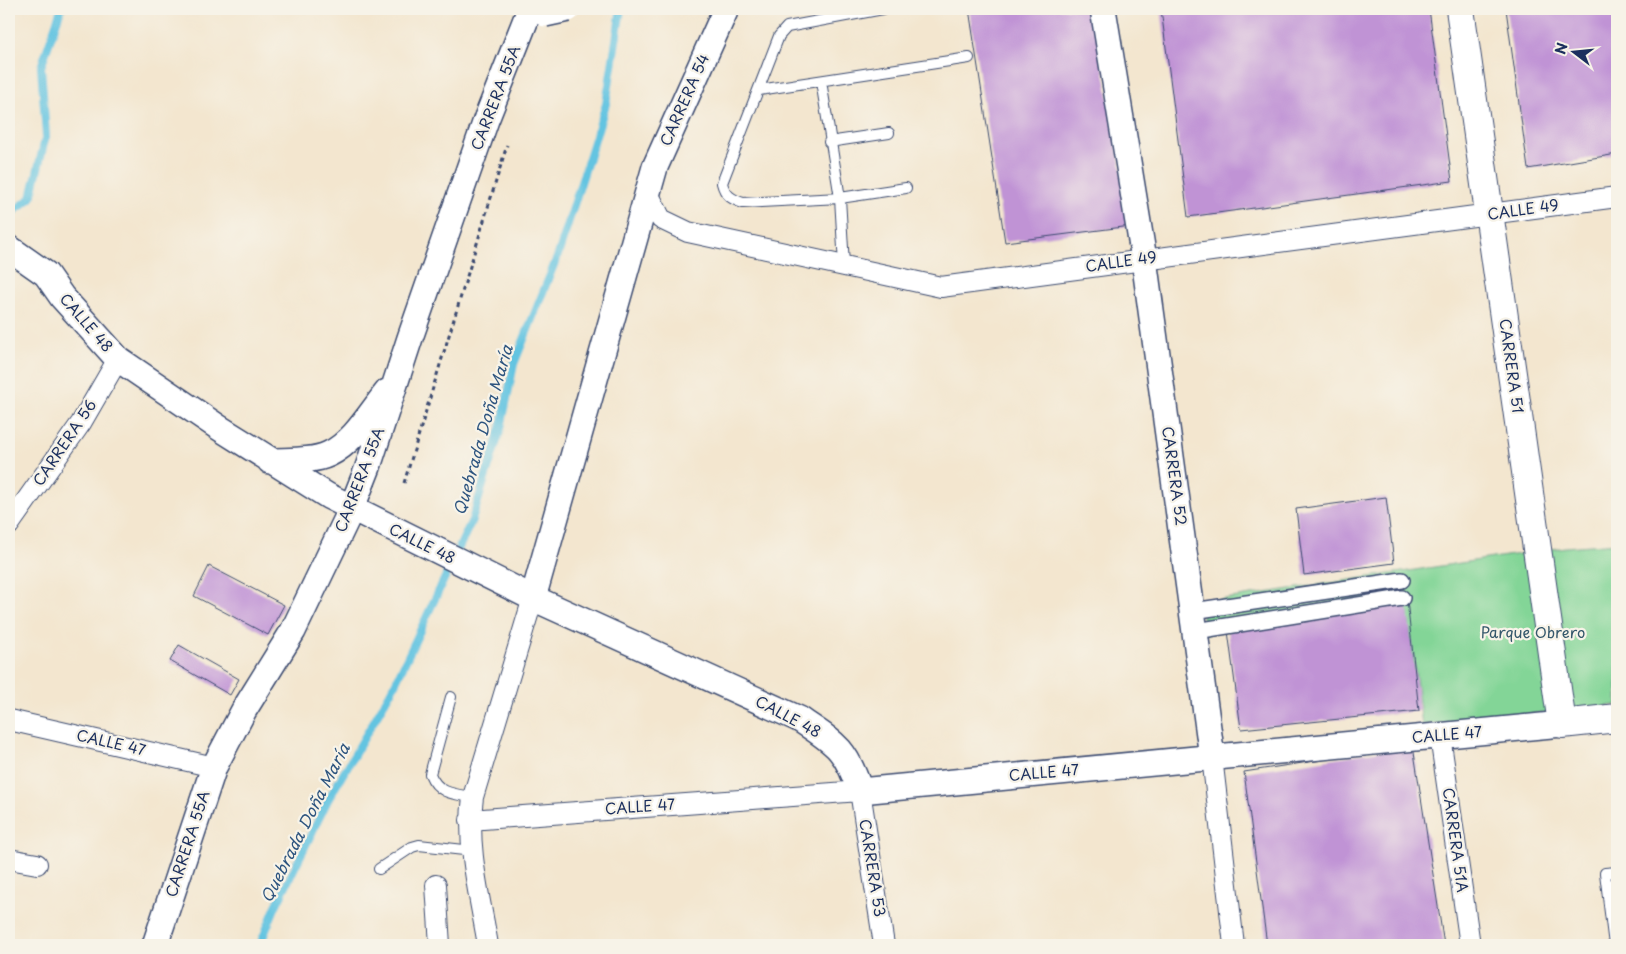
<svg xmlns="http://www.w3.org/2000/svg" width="1626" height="954" font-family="'Playpen Sans',sans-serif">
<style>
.green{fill:#83d597;stroke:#4f827a}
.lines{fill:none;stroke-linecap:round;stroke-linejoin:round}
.stream{stroke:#63c4e1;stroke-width:8}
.building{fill:#c093d5}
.service-casing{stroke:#3b4a6f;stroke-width:12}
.pedestrian-casing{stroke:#3b4a6f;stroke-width:18}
.minor-casing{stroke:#3b4a6f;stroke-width:22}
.tertiary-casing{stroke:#3b4a6f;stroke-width:28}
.secondary-casing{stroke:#3b4a6f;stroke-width:30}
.path{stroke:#3b4a6f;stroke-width:3;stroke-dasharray:4 4;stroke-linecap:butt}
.service{stroke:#fff;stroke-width:10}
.pedestrian{stroke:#fff;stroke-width:15}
.minor{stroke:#fff;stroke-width:20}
.tertiary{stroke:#fff;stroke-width:25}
.secondary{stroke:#fff;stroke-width:28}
.tertiary-bridge-casing{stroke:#3b4a6f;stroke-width:28;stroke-linecap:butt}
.tertiary-bridge{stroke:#fff;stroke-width:25}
.labels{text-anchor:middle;stroke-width:4.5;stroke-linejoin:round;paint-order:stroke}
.street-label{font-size:15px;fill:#1b2f5e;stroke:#f7f3e8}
.park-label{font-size:15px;fill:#35586c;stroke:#f7f3e8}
.water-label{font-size:16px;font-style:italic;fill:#2d547f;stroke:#f7f3e8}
</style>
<rect width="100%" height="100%" fill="#f7f3e8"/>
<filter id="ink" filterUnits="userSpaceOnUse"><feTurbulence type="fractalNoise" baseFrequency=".02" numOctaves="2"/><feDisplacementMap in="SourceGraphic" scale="10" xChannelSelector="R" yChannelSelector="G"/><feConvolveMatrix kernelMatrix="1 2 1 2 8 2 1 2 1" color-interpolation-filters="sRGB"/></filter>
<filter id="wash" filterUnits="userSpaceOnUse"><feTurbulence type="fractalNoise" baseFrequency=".0096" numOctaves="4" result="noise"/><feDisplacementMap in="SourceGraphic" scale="20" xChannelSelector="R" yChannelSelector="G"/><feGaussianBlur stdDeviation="1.12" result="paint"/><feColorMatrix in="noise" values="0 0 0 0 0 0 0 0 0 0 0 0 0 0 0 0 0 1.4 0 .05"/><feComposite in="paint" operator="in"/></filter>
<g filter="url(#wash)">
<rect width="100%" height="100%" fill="#f3e6cf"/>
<path class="green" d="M1617,543V705L1422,725L1406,600L1206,634L1199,603L1565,547Z"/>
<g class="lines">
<path class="stream" d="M9,215L31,198L46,135L41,67L61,9
M260,945L275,908L328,800L393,688L472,520L501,428L514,364L558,255L606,104L621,9"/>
</g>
<g id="blocks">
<path class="building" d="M969,9H1093L1131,226L1005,242Z
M1161,9H1429L1452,181L1188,217Z
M1506,9H1617V154L1528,169Z
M1386,497L1394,563L1304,575L1296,509Z
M209,566L284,605L268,635L194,596Z
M1407,600L1419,711L1241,729L1228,631Z
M179,645L239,679L230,695L170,661Z
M1413,746L1444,945H1267L1244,772Z"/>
</g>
</g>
<g filter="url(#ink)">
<use href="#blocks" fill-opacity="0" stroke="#3b4a6f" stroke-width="1"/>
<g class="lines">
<defs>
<path id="service" d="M883,9L787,27L779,36L722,183C725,195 731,199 743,203L840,198L906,188
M821,81L840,198L844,265
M759,90L969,58
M829,142L889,133
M451,697L430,774C438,794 454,794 473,797
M379,869L412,847L419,845L473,851
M1614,945L1605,873L1617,872"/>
<path id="pedestrian" d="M1193,611L1402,580
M1196,631L1402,598"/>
<path id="minor" d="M648,193L661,219L688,232L941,287L1617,197
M9,525L81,423L118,359
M9,720L214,767
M1440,736L1470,945
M1212,757L1234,945
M470,820L860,791L884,945
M9,859L37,864
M436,885L440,945
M488,945C480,897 466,847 473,797L533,598"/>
<path id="tertiary" d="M1103,9L1144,259L1212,757
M9,248L46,274L62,297L118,359L218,427L328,496L533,598L799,719C835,743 846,748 860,791L1562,724
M270,461C288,460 312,462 329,454C354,442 370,413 387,392
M533,598L655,167L726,9
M155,945L214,767L244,710L293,631L351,510L368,467L410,338L486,120L530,9"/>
<path id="secondary" d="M1460,9L1562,724L1617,718"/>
</defs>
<use href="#service" class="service-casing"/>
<use href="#pedestrian" class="pedestrian-casing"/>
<use href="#minor" class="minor-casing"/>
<use href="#tertiary" class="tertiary-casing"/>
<use href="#secondary" class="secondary-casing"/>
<path class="path" d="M404,483L507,145"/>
<use href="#service" class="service"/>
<use href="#pedestrian" class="pedestrian"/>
<use href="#minor" class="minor"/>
<use href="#tertiary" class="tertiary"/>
<use href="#secondary" class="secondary"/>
<defs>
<path id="tertiary-bridge" d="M545,14L568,9"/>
</defs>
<use href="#tertiary-bridge" class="tertiary-bridge-casing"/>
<use href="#tertiary-bridge" class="tertiary-bridge"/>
</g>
</g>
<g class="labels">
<g class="street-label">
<text transform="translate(496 98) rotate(-69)" y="5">CARRERA 55A</text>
<text transform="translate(685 100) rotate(-66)" y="5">CARRERA 54</text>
<text transform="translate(1523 210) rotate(-8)" y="5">CALLE 49</text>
<text transform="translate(1121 262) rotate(-8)" y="5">CALLE 49</text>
<text transform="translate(86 323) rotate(49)" y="5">CALLE 48</text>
<text transform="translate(1511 366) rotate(82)" y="5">CARRERA 51</text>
<text transform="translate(65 443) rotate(-56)" y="5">CARRERA 56</text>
<text transform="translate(1174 476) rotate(82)" y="5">CARRERA 52</text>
<text transform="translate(360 480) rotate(-69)" y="5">CARRERA 55A</text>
<text transform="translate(422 544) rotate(26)" y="5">CALLE 48</text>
<text transform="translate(788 717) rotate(28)" y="5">CALLE 48</text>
<text transform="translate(1447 735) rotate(-5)" y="5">CALLE 47</text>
<text transform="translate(111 743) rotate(13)" y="5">CALLE 47</text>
<text transform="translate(1044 773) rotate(-5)" y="5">CALLE 47</text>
<text transform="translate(640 807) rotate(-4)" y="5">CALLE 47</text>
<text transform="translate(1455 840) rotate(82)" y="5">CARRERA 51A</text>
<text transform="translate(188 844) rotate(-72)" y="5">CARRERA 55A</text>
<text transform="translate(872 868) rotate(81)" y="5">CARRERA 53</text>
</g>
<g class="park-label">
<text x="1533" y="638">Parque Obrero</text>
</g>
<g class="water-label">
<text transform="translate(483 430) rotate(-74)" y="6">Quebrada Doña María</text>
<text transform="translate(305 823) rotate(-63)" y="6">Quebrada Doña María</text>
</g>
</g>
<rect width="1626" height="954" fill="none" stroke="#f7f3e8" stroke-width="30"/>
<g transform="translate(1574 52) rotate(286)" stroke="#f7f3e8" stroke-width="4" paint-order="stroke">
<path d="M0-4L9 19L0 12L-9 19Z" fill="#1b2f5e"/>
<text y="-8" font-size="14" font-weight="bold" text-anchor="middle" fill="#1b2f5e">N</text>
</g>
</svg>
